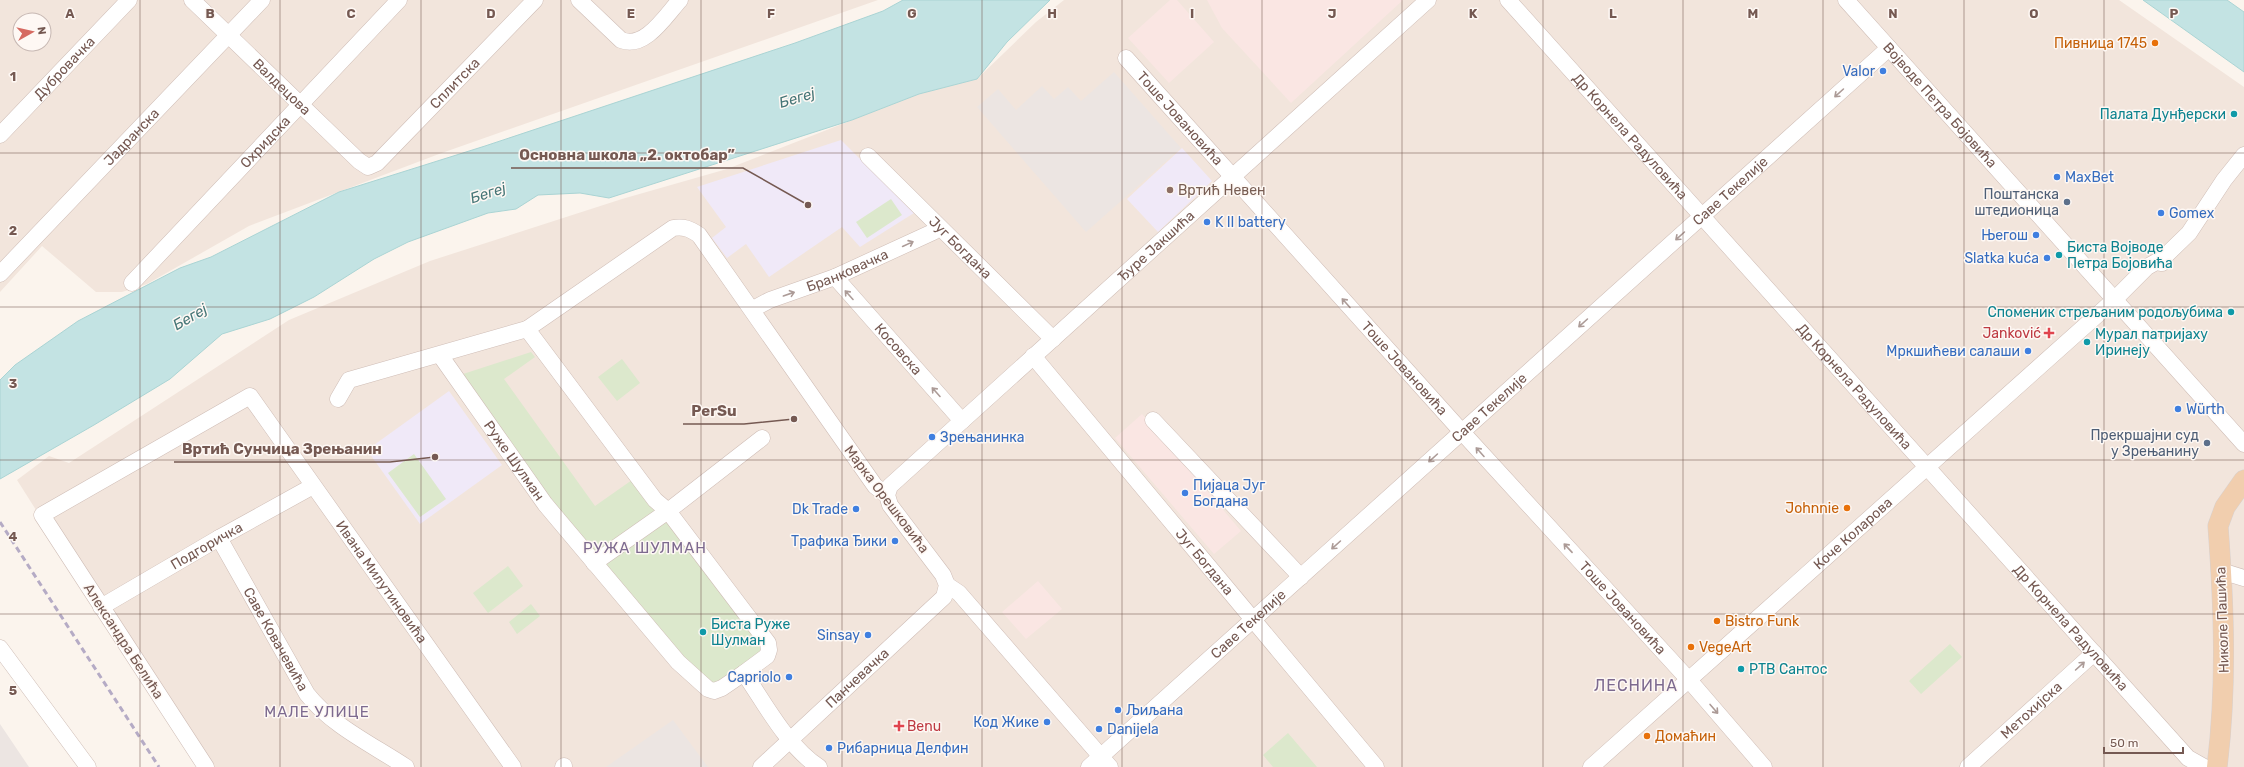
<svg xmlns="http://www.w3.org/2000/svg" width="2244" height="767" font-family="Rubik,sans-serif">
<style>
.residential{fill:#f2e5dc;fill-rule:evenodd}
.commercial{fill:#fae6e3}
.industrial{fill:#ece5e2}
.education{fill:#f0e9f8}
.green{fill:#dce8cc}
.water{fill:#c3e3e3;stroke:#aad4d4}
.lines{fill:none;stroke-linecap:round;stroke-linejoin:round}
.minor-casing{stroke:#cfbdb6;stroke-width:17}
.major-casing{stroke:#d8d1cf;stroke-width:21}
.minor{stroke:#fff;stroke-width:16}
.major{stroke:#f1ceae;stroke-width:20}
.rail{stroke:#b5abc5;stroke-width:3;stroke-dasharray:6 4;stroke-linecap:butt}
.oneway{stroke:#ac9b97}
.grid{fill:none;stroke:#755952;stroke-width:1;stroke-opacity:0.55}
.food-dot{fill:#e8710a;stroke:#fef8f4;stroke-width:1.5}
.shop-dot{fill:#3f7fe0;stroke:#fef8f4;stroke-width:1.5}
.culture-dot{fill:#0f9aa8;stroke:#fef8f4;stroke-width:1.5}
.education-dot{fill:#8d6e63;stroke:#fef8f4;stroke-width:1.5}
.service-dot{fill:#5c6f8a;stroke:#fef8f4;stroke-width:1.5}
.health-dot{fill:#e0444e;stroke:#fef8f4;stroke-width:1.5}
.labels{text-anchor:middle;stroke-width:3;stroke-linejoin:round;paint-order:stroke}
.food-label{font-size:14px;fill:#c56008;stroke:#fef8f4;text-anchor:start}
.street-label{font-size:14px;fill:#755952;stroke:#fef8f4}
.shop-label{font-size:14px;fill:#366cbe;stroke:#fef8f4;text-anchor:end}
.culture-label{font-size:14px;fill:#0d838f;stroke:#fef8f4;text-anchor:start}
.education-label{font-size:14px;fill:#785e54;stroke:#fef8f4;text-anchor:start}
.service-label{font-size:14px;fill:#4e5e75;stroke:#fef8f4;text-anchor:end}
.health-label{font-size:14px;fill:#be3a42;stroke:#fef8f4;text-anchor:end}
.water-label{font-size:15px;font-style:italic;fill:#467677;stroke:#fef8f4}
.neighbourhood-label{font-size:15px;letter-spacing:1px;fill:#7d6a8f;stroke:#fef8f4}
.quarter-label{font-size:16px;letter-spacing:1px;fill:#7d6a8f;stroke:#fef8f4}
.grid-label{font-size:13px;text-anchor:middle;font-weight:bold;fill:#755952;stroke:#fef8f4;stroke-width:3;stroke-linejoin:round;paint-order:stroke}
.leader{fill:none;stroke:#755952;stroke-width:1.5}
.callout-dot{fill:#755952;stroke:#fef8f4;stroke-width:1.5}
.callout-label{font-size:15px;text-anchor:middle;font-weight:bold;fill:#755952;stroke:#fef8f4;stroke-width:3;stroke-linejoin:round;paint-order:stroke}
</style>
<rect width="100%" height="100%" fill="#fbf4ed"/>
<path class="residential" d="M0,0H878L439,154L249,226L147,284L122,292H96L42,246L0,292ZM20,20H44V44H20Z
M1064,0H2119L2244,87V767H199L17,480L49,456L69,463L289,320L430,261L622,199L727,169L919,94L977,79L1036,22Z"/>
<path class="commercial" d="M1170,0H1177L1214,42L1169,83L1128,38Z
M1207,0H1403L1291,103L1222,28Z
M1142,414L1241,531L1214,554L1115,438Z
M1038,581L1062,609L1026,639L1002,612Z"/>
<path class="industrial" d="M1114,72L1181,148L1086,232L977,107L998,89L1016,110L1042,86L1054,99L1068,87L1081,101Z
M673,720L708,767H606Z
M0,724L29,767H0Z"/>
<path class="education" d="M841,140L914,213L860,247L842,227L769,277L746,244L727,258L712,238L726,227L697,187Z
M1182,148L1212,181L1158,232L1127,199Z
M449,391L502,465L420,524L367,450Z"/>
<path class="green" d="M891,199L902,215L867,238L856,222Z
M531,352L535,357L504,379L595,506L632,480L658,516L595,561L460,375Z
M622,359L640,383L617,401L598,377Z
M414,454L446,499L420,517L388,473Z
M665,518L765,650L715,684L681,657L600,564Z
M508,566L523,586L488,613L473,593Z
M531,604L540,616L517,634L509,622Z
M1950,644L1962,657L1921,694L1909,681Z
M1288,733L1317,767H1273L1263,755Z"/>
<path class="water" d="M903,0H1050L1007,42L977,79L919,94L852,120L609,198L580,193L538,195L516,209L488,213L408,242L374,259L314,297L270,319L222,334L170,379L94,425L0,479V380L15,365L78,321L180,268L211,257L339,192L485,146L795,43L883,11Z
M2143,0H2227L2244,12V72Z"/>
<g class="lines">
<defs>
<g id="minor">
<path id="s1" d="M192,0L359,161L368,167L377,163L535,0"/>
<path d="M579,0L621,40C645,50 666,15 680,0"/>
<path id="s2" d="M1508,0L2188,758L2204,767"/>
<path id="s3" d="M1846,0L2244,444"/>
<path id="s4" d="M1126,58L1462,432L1689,680L1764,767"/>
<path id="s5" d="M0,135L129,0"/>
<path id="s6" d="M868,156L1053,339"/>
<path d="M2159,262L2189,233L2224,180L2244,155"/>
<path id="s7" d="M0,274L262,0"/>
<path id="s8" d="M835,277L962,421"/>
<path id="s9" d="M132,283L399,0"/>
<path id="s10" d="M753,309L770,300L835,277L933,232L939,227"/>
<path id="s11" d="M440,355L545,504L678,662L708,689L714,691L722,688L744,673L767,656L769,650L768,643L668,511L655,500L527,329L673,228C684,226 690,229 699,235L875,486L887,495"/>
<path id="s12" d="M1033,356L1376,767"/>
<path d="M338,399L349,380L527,329"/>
<path d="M1153,420L1301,577"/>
<path id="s13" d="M219,538L307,694C332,726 373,745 406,767"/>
<path d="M594,563L668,511L762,438"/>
<path d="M2221,571L2244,578"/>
<path d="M947,585L959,593L1110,767"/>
<path id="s14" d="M101,607L219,538L313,486"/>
<path d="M0,648L88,767"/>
<path d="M744,673C765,704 788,747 819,767"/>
<path id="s15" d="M206,767L42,515L250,396L513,767"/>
<path d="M563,767L564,766"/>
<path id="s16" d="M761,767L944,597L947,585L943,575L890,505L887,495L890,486L1428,0"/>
<path id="s17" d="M1089,767L1889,48"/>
<path id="s18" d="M1591,767L2114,300L2147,267L2156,262L2162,263"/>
<path id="s19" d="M1968,767L2094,653"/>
</g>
<path id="major" d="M2217,767C2227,687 2224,607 2218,526L2225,507L2244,480"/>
</defs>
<use href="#minor" class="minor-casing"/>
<use href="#major" class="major-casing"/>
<use href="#minor" class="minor"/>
<use href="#major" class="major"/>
<path class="rail" d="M0,522L159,767"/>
</g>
<defs><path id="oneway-shaft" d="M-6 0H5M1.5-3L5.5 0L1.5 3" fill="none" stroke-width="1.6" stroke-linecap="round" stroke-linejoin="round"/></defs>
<g class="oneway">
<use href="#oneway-shaft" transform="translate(1839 93) rotate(138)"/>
<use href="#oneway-shaft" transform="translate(1680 236) rotate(138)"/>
<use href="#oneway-shaft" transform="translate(908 244) rotate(-25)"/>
<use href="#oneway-shaft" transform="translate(789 294) rotate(-19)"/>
<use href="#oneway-shaft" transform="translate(849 295) rotate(-132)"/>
<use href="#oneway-shaft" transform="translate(1346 303) rotate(-132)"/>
<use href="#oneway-shaft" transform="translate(1583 323) rotate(138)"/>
<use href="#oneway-shaft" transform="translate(936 392) rotate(-132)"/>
<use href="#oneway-shaft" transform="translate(1480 452) rotate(-132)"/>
<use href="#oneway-shaft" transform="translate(1433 458) rotate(138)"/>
<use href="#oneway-shaft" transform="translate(1336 545) rotate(138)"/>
<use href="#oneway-shaft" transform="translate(1568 548) rotate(-133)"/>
<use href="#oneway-shaft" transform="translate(2080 666) rotate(-42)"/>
<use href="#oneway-shaft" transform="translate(1714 709) rotate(49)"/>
</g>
<path class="grid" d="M140,0V767M280,0V767M421,0V767M561,0V767M701,0V767M842,0V767M982,0V767M1122,0V767M1262,0V767M1402,0V767M1543,0V767M1683,0V767M1823,0V767M1964,0V767M2104,0V767M0,153H2244M0,307H2244M0,460H2244M0,614H2244"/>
<g class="food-dot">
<circle cx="2155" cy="43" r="4"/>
<circle cx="1847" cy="508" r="4"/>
<circle cx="1717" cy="621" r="4"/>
<circle cx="1691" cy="647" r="4"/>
<circle cx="1647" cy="736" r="4"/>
</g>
<g class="shop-dot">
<circle cx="1883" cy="71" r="4"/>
<circle cx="2057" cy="177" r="4"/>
<circle cx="2161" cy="213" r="4"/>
<circle cx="1207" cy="222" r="4"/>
<circle cx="2036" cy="235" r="4"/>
<circle cx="2047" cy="258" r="4"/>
<circle cx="2028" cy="351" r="4"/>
<circle cx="2178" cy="409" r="4"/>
<circle cx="932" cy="437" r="4"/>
<circle cx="1185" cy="493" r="4"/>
<circle cx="856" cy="509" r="4"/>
<circle cx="895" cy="541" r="4"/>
<circle cx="868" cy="635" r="4"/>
<circle cx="789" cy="677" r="4"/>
<circle cx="1118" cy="710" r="4"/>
<circle cx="1047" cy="722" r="4"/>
<circle cx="1099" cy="729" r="4"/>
<circle cx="829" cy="748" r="4"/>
</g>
<g class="culture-dot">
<circle cx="2234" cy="114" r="4"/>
<circle cx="2059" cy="255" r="4"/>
<circle cx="2231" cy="312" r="4"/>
<circle cx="2087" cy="342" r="4"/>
<circle cx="703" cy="632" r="4"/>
<circle cx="1741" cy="669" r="4"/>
</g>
<circle class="education-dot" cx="1170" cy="190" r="4"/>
<g class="service-dot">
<circle cx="2067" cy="202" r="4"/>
<circle cx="2207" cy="443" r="4"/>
</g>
<g class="health-dot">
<path d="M2047 327h4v4h4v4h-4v4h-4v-4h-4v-4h4z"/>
<path d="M897 720h4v4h4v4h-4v4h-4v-4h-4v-4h4z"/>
</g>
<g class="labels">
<g class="food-label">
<text x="2147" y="48" text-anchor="end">Пивница 1745</text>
<text x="1839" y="513" text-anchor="end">Johnnie</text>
<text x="1725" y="626">Bistro Funk</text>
<text x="1699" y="652">VegeArt</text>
<text x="1655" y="741">Домаћин</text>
</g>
<g class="street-label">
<text dy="5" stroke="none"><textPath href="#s5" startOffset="93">Дубровачка</textPath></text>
<text dy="5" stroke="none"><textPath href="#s1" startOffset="364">Сплитска</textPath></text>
<text dy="5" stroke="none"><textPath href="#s1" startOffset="125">Валдецова</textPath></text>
<text dy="5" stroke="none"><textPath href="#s3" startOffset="141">Војводе Петра Бојовића</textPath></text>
<text dy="5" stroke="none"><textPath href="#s4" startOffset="81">Тоше Јовановића</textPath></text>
<text dy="5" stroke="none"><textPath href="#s2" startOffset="183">Др Корнела Радуловића</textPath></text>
<text dy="5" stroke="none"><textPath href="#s7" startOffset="190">Јадранска</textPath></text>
<text dy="5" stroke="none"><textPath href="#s9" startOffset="194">Охридска</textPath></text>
<text dy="5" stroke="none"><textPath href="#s17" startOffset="862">Саве Текелије</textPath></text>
<text dy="5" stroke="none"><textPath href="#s16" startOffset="739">Ђуре Јакшића</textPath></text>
<text dy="5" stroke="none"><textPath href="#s6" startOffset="130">Југ Богдана</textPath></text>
<text dy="5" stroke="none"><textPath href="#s10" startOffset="102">Бранковачка</textPath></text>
<text dy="5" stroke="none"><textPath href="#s8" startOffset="96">Косовска</textPath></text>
<text dy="5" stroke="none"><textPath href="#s4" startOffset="417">Тоше Јовановића</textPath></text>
<text dy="5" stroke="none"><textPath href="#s2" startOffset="519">Др Корнела Радуловића</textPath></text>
<text dy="5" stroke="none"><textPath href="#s17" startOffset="538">Саве Текелије</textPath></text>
<text dy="5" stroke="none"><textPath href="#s11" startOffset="129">Руже Шулман</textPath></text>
<text transform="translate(887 499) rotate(53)" y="5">Марка Орешковића</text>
<text dy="5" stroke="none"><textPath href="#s18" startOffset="351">Коче Коларова</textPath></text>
<text dy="5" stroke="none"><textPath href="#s14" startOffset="122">Подгоричка</textPath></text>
<text dy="5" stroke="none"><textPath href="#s12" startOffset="268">Југ Богдана</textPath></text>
<text dy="5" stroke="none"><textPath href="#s15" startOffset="768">Ивана Милутиновића</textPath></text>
<text dy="5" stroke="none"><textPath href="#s4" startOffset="741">Тоше Јовановића</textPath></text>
<text transform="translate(2222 620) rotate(-92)" y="5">Николе Пашића</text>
<text dy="5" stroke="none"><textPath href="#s17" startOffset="214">Саве Текелије</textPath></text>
<text dy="5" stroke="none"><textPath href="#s2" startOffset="843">Др Корнела Радуловића</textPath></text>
<text dy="5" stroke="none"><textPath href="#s13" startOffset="116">Саве Ковачевића</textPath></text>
<text transform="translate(124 641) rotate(57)" y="5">Александра Белића</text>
<text dy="5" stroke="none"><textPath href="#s16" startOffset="131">Панчевачка</textPath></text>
<text dy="5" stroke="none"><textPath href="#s19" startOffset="85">Метохијска</textPath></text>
</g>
<g class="shop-label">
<text x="1875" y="76">Valor</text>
<text x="2065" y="182" text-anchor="start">MaxBet</text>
<text x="2169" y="218" text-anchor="start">Gomex</text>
<text x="1215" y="227" text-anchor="start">K II battery</text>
<text x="2028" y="240">Његош</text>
<text x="2039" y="263">Slatka kuća</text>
<text x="2020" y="356">Мркшићеви салаши</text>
<text x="2186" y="414" text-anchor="start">Würth</text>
<text x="940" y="442" text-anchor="start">Зрењанинка</text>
<text x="1193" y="490" text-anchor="start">Пијаца Југ<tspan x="1193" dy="16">Богдана</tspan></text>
<text x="848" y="514">Dk Trade</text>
<text x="887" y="546">Трафика Ђики</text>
<text x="860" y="640">Sinsay</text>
<text x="781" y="682">Capriolo</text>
<text x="1126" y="715" text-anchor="start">Љиљана</text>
<text x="1039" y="727">Код Жике</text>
<text x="1107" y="734" text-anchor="start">Danijela</text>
<text x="837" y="753" text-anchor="start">Рибарница Делфин</text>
</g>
<g class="culture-label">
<text x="2226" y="119" text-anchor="end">Палата Дунђерски</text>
<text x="2067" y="252">Биста Војводе<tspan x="2067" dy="16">Петра Бојовића</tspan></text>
<text x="2223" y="317" text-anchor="end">Споменик стрељаним родољубима</text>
<text x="2095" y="339">Мурал патријаху<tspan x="2095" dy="16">Иринеју</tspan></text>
<text x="711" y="629">Биста Руже<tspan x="711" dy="16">Шулман</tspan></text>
<text x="1749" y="674">РТВ Сантос</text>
</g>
<g class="education-label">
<text x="1178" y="195">Вртић Невен</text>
</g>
<g class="service-label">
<text x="2059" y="199">Поштанска<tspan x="2059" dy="16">штедионица</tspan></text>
<text x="2199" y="440">Прекршајни суд<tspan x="2199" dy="16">у Зрењанину</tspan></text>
</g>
<g class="health-label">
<text x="2041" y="338">Janković</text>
<text x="907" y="731" text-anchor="start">Benu</text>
</g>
<g class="water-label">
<text transform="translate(797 98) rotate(-17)" y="5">Бегеј</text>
<text transform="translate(488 193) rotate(-18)" y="5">Бегеј</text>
<text transform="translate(190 317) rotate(-30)" y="5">Бегеј</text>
</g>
<g class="neighbourhood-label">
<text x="645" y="553">РУЖА ШУЛМАН</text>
<text x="317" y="717">МАЛЕ УЛИЦЕ</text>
</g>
<g class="quarter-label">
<text x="1636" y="691">ЛЕСНИНА</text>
</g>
</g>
<g class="grid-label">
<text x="70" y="18">A</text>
<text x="210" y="18">B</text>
<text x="351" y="18">C</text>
<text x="491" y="18">D</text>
<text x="631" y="18">E</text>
<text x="771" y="18">F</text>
<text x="912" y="18">G</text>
<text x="1052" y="18">H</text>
<text x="1192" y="18">I</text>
<text x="1332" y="18">J</text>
<text x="1473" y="18">K</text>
<text x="1613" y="18">L</text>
<text x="1753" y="18">M</text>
<text x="1893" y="18">N</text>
<text x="2034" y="18">O</text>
<text x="2174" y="18">P</text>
<text x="13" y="81">1</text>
<text x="13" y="235">2</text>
<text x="13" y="388">3</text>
<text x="13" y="541">4</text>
<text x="13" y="695">5</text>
</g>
<path class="leader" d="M808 205L743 168H511M794 419L744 424H683M435 457L390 462H174"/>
<g class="callout-dot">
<circle cx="808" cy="205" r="4"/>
<circle cx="794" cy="419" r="4"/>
<circle cx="435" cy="457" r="4"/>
</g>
<g class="callout-label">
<text x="627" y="160">Основна школа „2. октобар”</text>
<text x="714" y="416">PerSu</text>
<text x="282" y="454">Вртић Сунчица Зрењанин</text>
</g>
<g transform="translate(32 32) rotate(82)"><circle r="19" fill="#fef8f4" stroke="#c7b8b3"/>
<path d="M0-3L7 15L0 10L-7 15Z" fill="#d66a61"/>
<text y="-6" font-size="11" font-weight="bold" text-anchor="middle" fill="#755952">N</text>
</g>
<path d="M2104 747v6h79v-6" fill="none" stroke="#755952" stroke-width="2"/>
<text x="2110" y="747" font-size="12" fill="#755952" stroke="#fef8f4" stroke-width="3" paint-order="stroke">50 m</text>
</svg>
